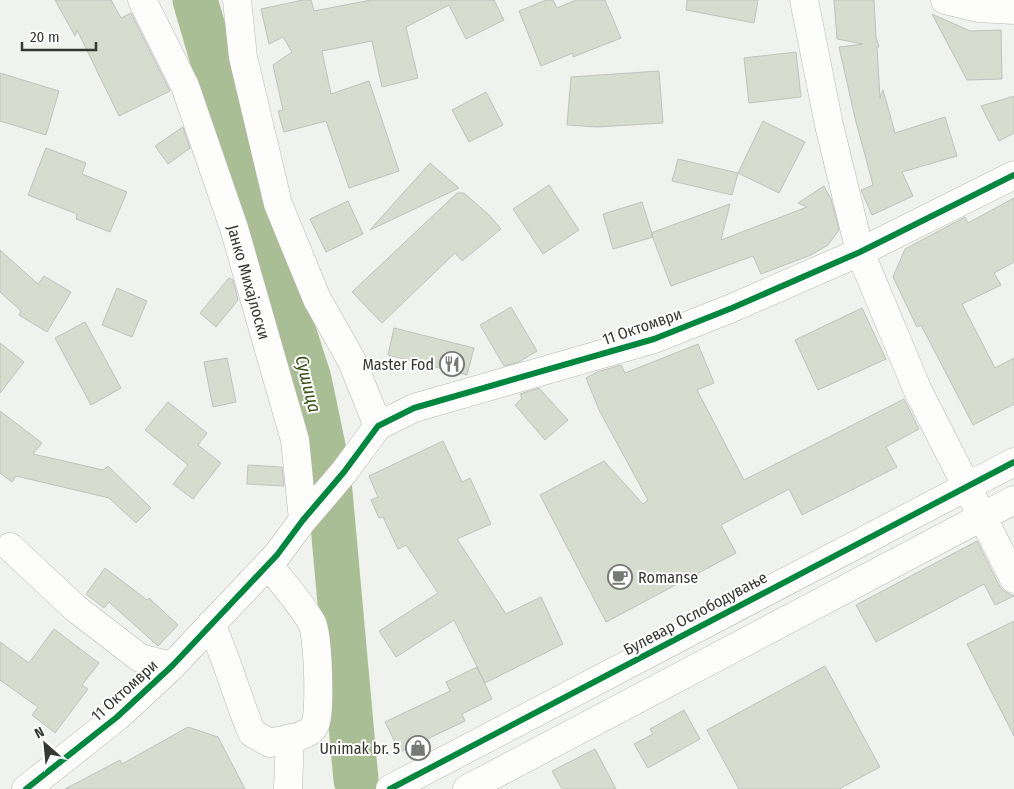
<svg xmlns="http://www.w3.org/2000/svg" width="1014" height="789" font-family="'Fira Sans Condensed',sans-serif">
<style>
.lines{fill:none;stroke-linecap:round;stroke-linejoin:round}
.river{stroke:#a9be94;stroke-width:45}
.building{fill:#d6ddcf;stroke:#bfc2bd}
.minor-casing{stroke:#b6b8b4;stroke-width:29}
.minor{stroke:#fdfdfc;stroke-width:28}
.cycleway-casing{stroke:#fff;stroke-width:9}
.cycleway{stroke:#00873e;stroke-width:6}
.labels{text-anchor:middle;stroke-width:4;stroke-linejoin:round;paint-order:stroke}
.street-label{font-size:16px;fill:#363834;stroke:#fff}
.poi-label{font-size:16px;fill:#363834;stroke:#fff;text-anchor:end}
.water-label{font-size:18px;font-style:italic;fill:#354f11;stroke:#fff}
</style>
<rect width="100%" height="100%" fill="#f0f3ed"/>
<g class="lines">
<path class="river" d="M195,0L275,274L309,379L328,470L356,780"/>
</g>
<path class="building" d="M55,0H111L121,18L131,13L170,91L119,116L77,30L75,36Z
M303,0H311L314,11L371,0H494L504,20L466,39L449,5L406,27L418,78L382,87L372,41L322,51L331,94L369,81L399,171L349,188L326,121L284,132L278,111L283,110L273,65L292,52L283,37L269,44L261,9Z
M546,0H553L557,8L576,0H605L621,38L573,57V53L541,66L519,11Z
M687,0H758L754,23L686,10Z
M834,0H874L876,37L879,47H877L880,98L883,90L895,133L945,117L957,156L902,172L913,196L872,215L861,190L873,185L855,118L839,47L863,44L837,39Z
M932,14L970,31L1001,30L1002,79L967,80Z
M796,52L801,97L749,103L744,58Z
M659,71L663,123L597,127L567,125L571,77Z
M0,73L59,91L46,135L0,121Z
M486,92L503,125L469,142L452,110Z
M1014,96V133L999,141L981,106Z
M763,121L805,142L779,193L738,173Z
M183,127L190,148L168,164L155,146Z
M46,148L86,163L82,174L127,192L110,232L76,219L77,214L28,195Z
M678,159L738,173L732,195L672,181Z
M430,163L459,188L370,230Z
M549,185L579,230L543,254L513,209Z
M824,186L831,199L839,230L828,245L811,255L761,274L753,256L671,286L651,233L730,204L721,240L807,207L798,203Z
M457,193H464L489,215L501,229L462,261L455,253L382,323L352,292Z
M1014,198V262L994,273L1001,285L962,304L995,368L1014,358V404L973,425L921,325L917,327L893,277L905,249L965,217L968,223Z
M348,201L363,234L326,252L310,219Z
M642,202L653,237L613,249L603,214Z
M0,250L38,284L44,276L71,292L47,332L19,315L21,311L0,292Z
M229,278L233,280L238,300L216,327L200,313Z
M117,288L147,301L132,337L102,325Z
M511,307L537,351L519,362L504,366L480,325Z
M862,308L886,359L818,390L795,340Z
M85,322L121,388L91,405L55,338Z
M394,328L474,348L467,375L388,355Z
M0,343L24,362L0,393Z
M698,344L714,383L697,390L744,480L904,399L919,429L886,447L897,467L802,515L789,489L721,525L736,553L606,622L540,495L604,461L643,504L648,500L600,412L586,378L597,372L621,365L625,373Z
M227,358L236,402L213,407L204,362Z
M539,388L568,420L545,440L515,405L522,398L520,394Z
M168,402L207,433L198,445L221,463L193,499L173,484L188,465L145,430Z
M0,411L42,443L33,454L103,470L108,466L151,508L136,523L109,498L16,476L12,482L0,473Z
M443,441L462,482L470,478L491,524L457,539L506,614L541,597L563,644L485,683L454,620L396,657L379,631L438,593L406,545L398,549L383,517L379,518L371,500L378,497L369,476Z
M248,465L282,467L284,486L247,484Z
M977,541L1000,587L1005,592L1014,596L995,605L984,584L876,642L856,605Z
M105,568L147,600L149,598L178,625L158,646L109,602L104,608L86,594Z
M1014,621V736L967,644Z
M54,629L99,663L82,685L88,689L55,733L32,715L38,707L0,680V642L29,663Z
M825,666L880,767L839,789H739L707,730Z
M477,667L492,699L462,714L465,721L400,752L385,722L450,691L446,682Z
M684,710L700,739L648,768L634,744L653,734L650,729Z
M188,727L218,737L245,789H65L120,760L122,764Z
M595,749L616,789H562L552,771Z"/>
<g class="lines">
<defs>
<path id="minor" d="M142,0L185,86L234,228L295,440L303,520
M237,0L243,57L278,204L317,299L352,361L378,426
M804,0L829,125L860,252L918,391L1014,579
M945,0L978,8L1014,10
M10,547L75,608L140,658L172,666
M211,624C227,659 237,697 252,733L270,743C281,740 301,738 310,731C312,729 314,727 315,725C321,713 318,634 312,623C300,602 283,583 268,565
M26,789L117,717L172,666L277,555L303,520L344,472L378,426L414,408L654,339L732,308L860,252L1014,175
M288,789L290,738
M390,789L1014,462
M467,789L1014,500"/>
</defs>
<use href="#minor" class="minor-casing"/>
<use href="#minor" class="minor"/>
<defs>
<path id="cycleway" d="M26,789L117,717L172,666L277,555L303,520L344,472L378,426L414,408L654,339L732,308L860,252L1014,175
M390,789L1014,462"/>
</defs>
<use href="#cycleway" class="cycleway-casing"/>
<use href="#cycleway" class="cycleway"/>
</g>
<defs>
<symbol id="restaurant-ring" viewBox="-11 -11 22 22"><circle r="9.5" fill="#fff" stroke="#777975" stroke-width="1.5"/><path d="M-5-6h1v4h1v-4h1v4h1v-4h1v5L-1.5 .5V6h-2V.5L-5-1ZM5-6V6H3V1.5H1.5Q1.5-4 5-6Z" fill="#777975"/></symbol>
<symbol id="cafe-ring" viewBox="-11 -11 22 22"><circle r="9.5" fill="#fff" stroke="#777975" stroke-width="1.5"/><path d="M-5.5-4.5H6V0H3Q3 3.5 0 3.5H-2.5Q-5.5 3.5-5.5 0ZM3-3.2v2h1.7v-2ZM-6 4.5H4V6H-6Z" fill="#777975"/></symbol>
<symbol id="shop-ring" viewBox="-11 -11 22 22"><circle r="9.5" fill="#fff" stroke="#777975" stroke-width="1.5"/><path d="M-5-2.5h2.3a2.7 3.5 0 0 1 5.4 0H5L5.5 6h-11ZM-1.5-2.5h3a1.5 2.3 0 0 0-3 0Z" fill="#777975"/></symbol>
</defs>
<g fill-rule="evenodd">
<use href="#restaurant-ring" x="438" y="350" width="28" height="28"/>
<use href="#cafe-ring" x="606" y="563" width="28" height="28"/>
<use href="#shop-ring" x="404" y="734" width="28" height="28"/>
</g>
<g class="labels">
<g class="street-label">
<text transform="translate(249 282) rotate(74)" y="6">Јанко Михајлоски</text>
<text transform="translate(642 326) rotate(-19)" y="6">11 Октомври</text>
<text transform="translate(695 613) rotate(-28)" y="6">Булевар Ослободување</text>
<text transform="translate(124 690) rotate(-42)" y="6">11 Октомври</text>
</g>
<g class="poi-label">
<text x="434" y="370">Master Fod</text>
<text x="638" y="583" text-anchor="start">Romanse</text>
<text x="400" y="754">Unimak br. 5</text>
</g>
<g class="water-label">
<text transform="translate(308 384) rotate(76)" y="6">Сушица</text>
</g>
</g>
<g transform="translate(45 744) rotate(333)" stroke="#ffffff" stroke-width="4" paint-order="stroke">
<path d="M0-4L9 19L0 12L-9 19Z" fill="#363834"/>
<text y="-8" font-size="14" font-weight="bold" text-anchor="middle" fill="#363834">N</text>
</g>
<path d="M22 42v8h74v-8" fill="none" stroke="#363834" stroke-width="2.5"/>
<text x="30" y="42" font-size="15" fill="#363834" stroke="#ffffff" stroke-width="4" paint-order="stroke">20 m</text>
</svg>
